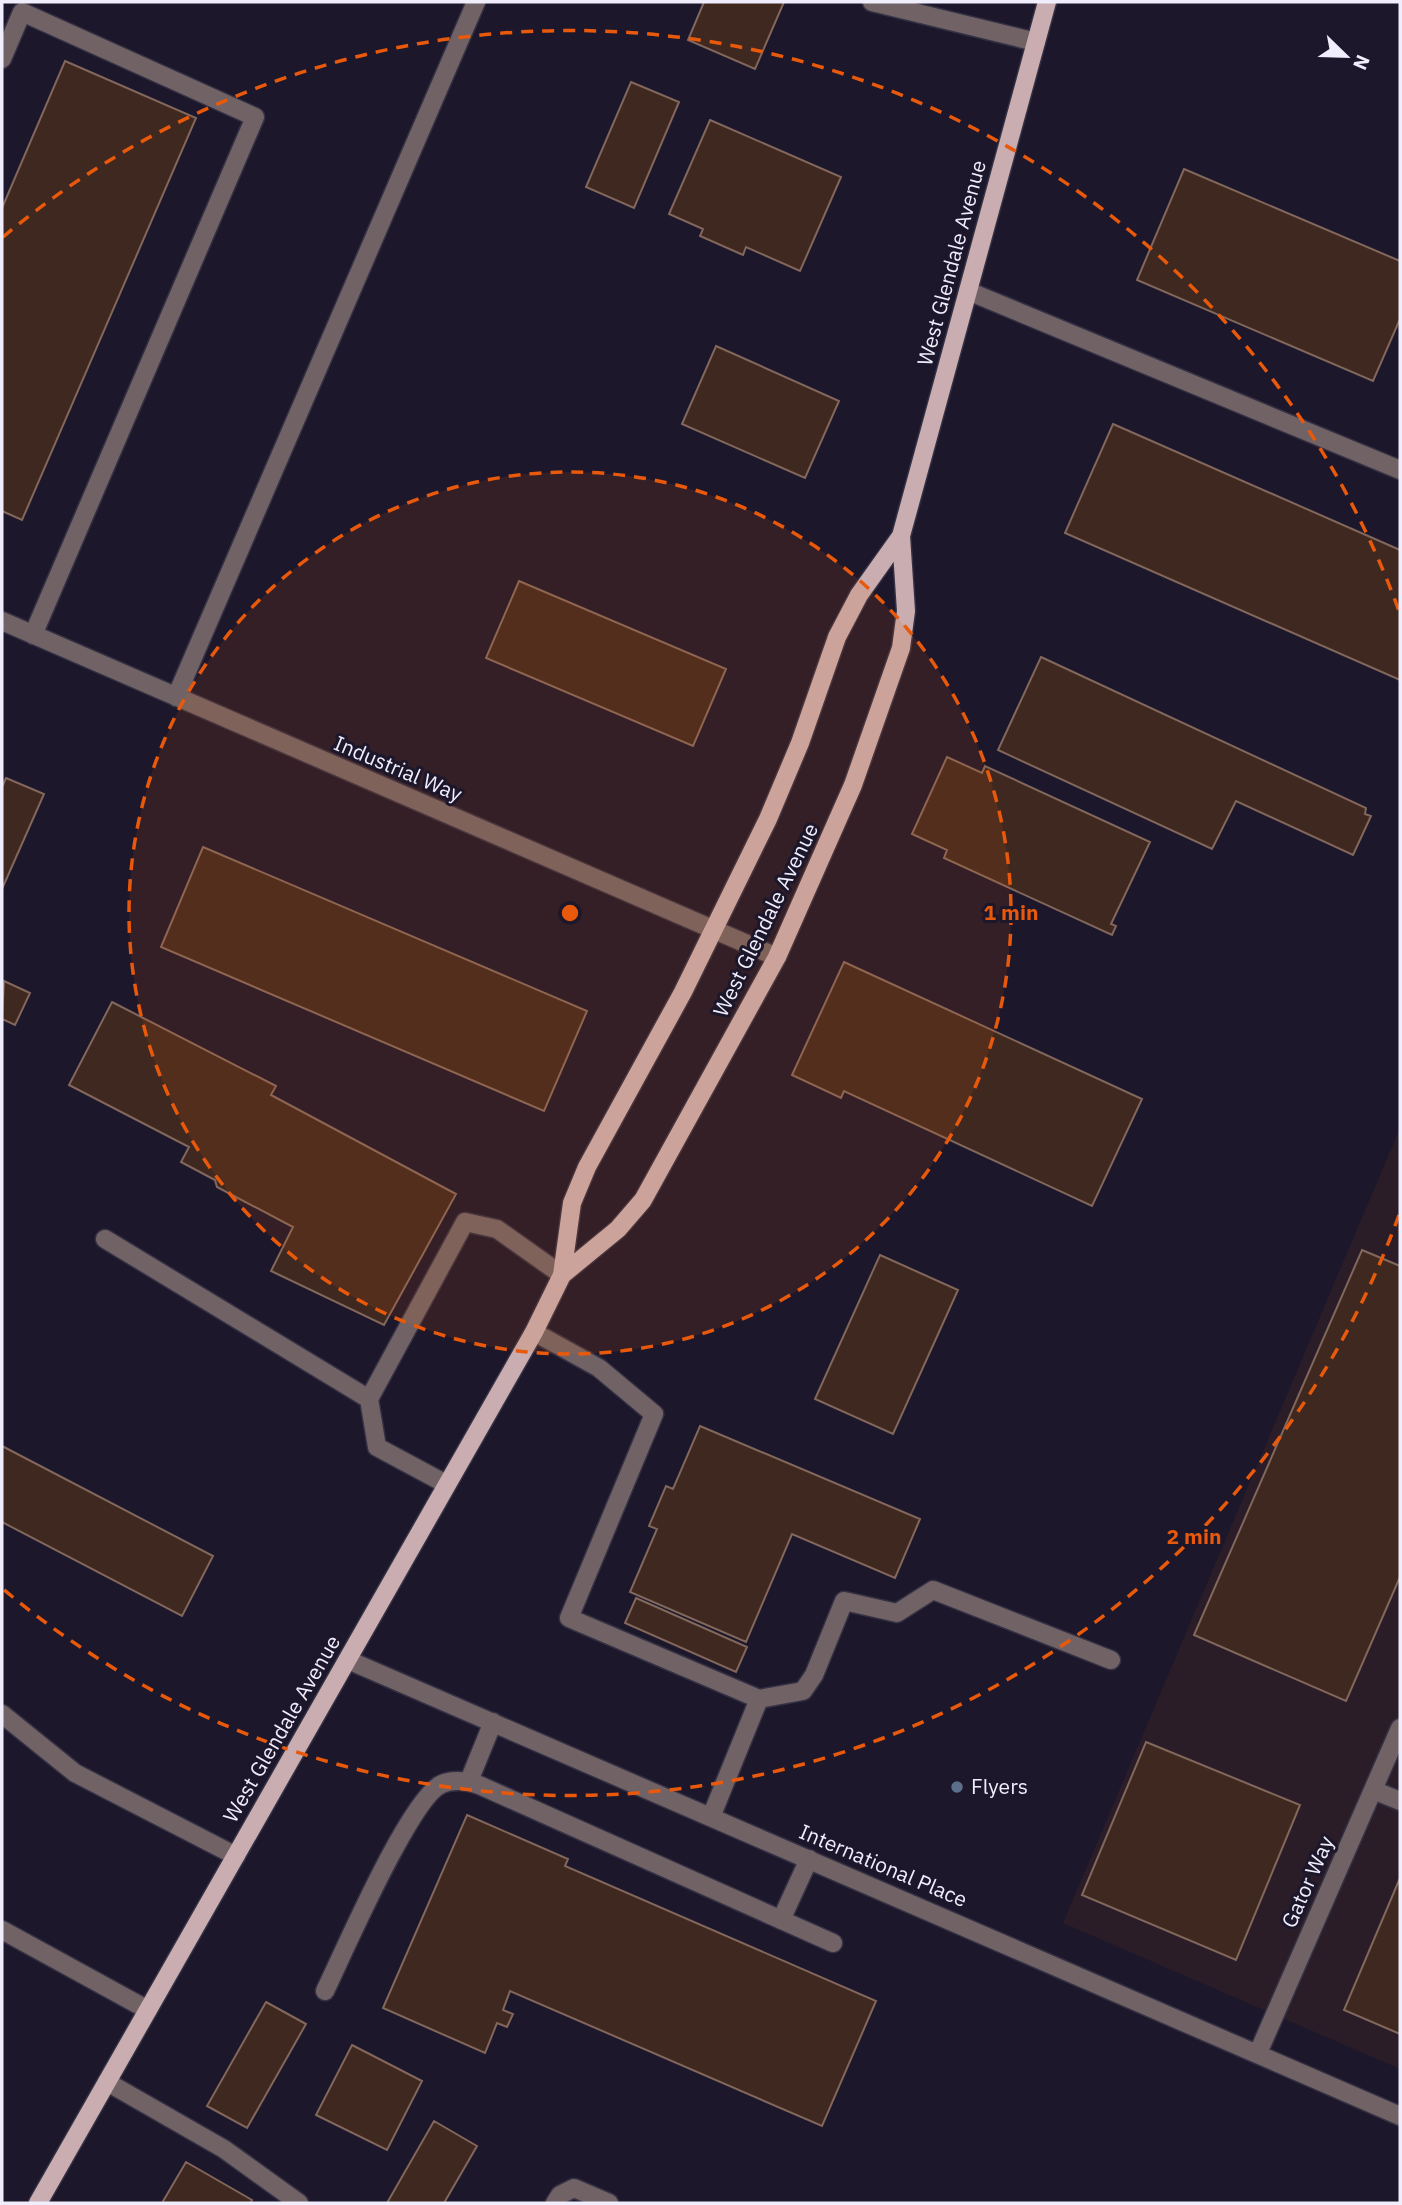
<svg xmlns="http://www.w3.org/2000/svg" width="1402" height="2205" font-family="'IBM Plex Sans',sans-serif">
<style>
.commercial{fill:#2b1d28}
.building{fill:#3f281f;stroke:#82675c;stroke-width:2}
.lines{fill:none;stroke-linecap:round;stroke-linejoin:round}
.minor-casing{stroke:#353144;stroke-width:21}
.major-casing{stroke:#353144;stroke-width:21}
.minor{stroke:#716365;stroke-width:18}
.major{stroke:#c9adb0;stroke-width:18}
.ring{fill:none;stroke:#e8590c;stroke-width:3.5;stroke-dasharray:12 9}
.service-dot{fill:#5c6f8a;stroke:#1c172b;stroke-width:2.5}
.labels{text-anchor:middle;stroke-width:6;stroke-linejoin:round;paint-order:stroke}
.street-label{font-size:21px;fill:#f0edfc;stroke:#1c172b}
.poi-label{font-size:21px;fill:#f0edfc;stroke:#1c172b;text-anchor:start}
.centre{fill:#e8590c;stroke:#1c172b;stroke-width:3.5}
.ring-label{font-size:21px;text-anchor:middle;font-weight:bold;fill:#e8590c;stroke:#1c172b;stroke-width:6;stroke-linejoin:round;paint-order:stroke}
</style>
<rect width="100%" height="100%" fill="#1c172b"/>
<path class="commercial" d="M1400,1128V2069L1063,1923Z"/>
<path class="building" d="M704,2H784L755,69L688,40Z
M65,61L196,118L22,520L2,511V208Z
M631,82L679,102L634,208L586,187Z
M710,120L841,177L800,271L746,247L743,255L700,236L703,229L669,214Z
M1184,169L1400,261V319L1373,381L1137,280Z
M716,346L839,401L805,478L682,424Z
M1113,424L1400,550V680L1065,533Z
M519,581L726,669L693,746L486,658Z
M1041,657L1366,808L1365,814L1371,816L1353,855L1236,801L1212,849L998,750Z
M947,757L982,773L985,766L1150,842L1111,924L1116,926L1112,935L944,858L947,850L912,834Z
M6,778L44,794L2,889V787Z
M203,847L587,1011L544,1111L161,947Z
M844,962L1142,1099L1092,1206L844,1091L841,1098L792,1075Z
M4,981L30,993L15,1025L2,1019Z
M112,1002L276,1086L271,1095L456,1194L384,1325L271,1271L293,1227L217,1187L215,1180L181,1162L189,1147L69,1085Z
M1362,1250L1400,1266V1577L1346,1701L1194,1635Z
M880,1255L958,1290L893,1434L815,1399Z
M700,1426L920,1519L895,1578L792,1534L746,1642L630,1592L657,1529L649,1526L666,1486L673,1489Z
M2,1446L213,1556L182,1616L2,1522Z
M636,1598L747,1647L736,1672L625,1623Z
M1146,1742L1300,1805L1236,1960L1082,1895Z
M467,1815L568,1859L565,1866L876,2001L822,2126L510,1991L503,2010L513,2014L507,2027L497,2023L485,2053L383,2008Z
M1400,1878V2034L1344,2010Z
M266,2002L306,2024L247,2128L207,2106Z
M352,2045L422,2081L387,2150L316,2115Z
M434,2121L477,2146L444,2203H387Z
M186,2162L252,2200L250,2203H162Z"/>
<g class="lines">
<defs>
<path id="minor" d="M872,2L1036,42
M2,59L22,12L255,117L33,635
M968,291L1400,470
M2,621L777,957
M176,697L476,2
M105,1239L369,1399
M534,1332L599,1368L654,1414L569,1618L759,1699L711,1817
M446,1484L377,1447L369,1399L465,1222L497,1229L562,1275
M348,1660L1400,2116
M759,1699L803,1691L814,1675L844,1601L897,1613L933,1590L1111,1660
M2,1714L75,1773L236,1856
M469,1781L493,1722
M1373,1790L1400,1801
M781,1920L809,1859
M2,1930L148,2010
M325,1991C343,1954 411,1796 442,1784C453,1779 468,1781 479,1785L833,1943
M1258,2053L1400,1728
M107,2082L224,2149L299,2203
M555,2203L560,2195L574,2188L609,2203"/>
<path id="major" d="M562,1275L618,1229L643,1200L777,957L853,785L901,648L906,611L901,536L1047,2
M38,2203L534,1332L562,1275L572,1203L587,1167L683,992L768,819L800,743L837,637L859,595L901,536"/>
</defs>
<use href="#minor" class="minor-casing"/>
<use href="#major" class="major-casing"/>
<use href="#minor" class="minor"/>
<use href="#major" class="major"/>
</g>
<circle cx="570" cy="913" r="441" fill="#e8590c" fill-opacity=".12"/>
<g class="ring">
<circle cx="570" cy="913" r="441"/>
<path d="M1399 1215A882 882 0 0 1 3 1589M3 237A882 882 0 0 1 1399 611"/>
</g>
<circle class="service-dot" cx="957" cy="1787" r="7"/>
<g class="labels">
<g class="street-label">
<text transform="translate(952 263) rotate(-75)" y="7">West Glendale Avenue</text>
<text transform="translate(398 769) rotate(23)" y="7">Industrial Way</text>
<text transform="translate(766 920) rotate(-64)" y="7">West Glendale Avenue</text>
<text transform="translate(282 1729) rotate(-60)" y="7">West Glendale Avenue</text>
<text transform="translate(883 1866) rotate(23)" y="7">International Place</text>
<text transform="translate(1308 1882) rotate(-66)" y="7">Gator Way</text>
</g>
<g class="poi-label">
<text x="971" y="1794">Flyers</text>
</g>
</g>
<circle cx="570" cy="913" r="10" class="centre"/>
<g class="ring-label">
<text x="1011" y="920">1 min</text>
<text x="1194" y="1544">2 min</text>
</g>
<rect width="1402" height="2205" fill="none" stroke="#f0edfc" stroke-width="7"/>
<g transform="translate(1346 56) rotate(113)" stroke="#1c172b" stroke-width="5" paint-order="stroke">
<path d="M0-5L12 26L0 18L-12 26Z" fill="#f0edfc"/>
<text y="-10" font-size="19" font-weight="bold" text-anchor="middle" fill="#f0edfc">N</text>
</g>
</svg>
